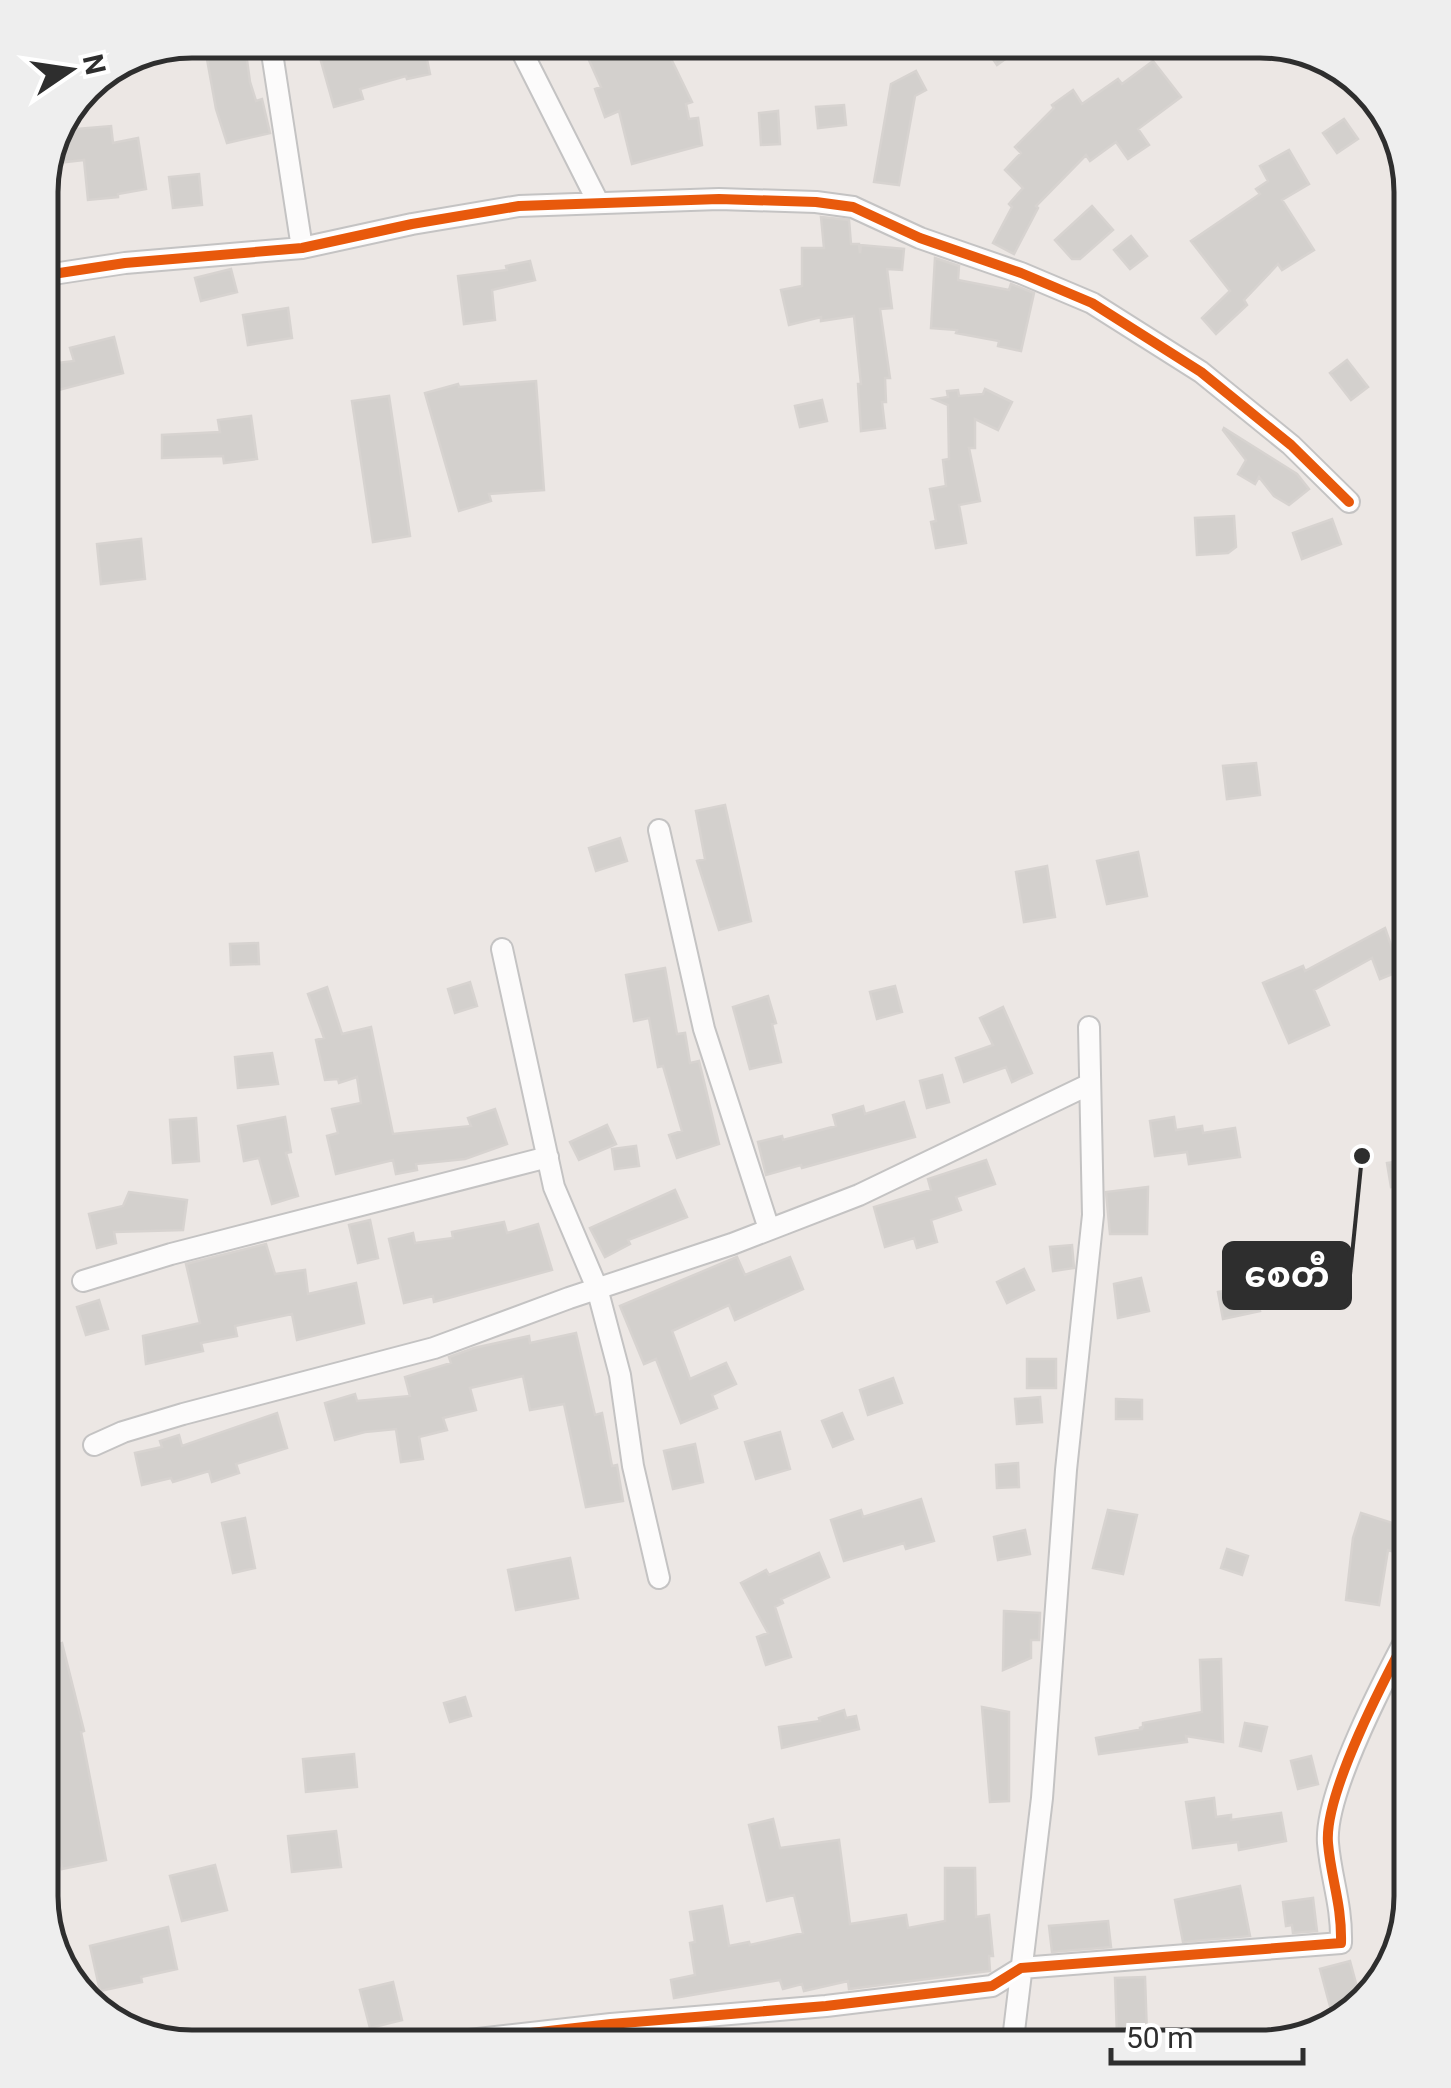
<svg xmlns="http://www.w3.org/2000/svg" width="1451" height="2088" font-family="Roboto,'Noto Sans Myanmar',sans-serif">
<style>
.building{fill:#d3d0cd;stroke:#d7d3d0;stroke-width:2.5}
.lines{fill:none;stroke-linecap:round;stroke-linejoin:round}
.minor-casing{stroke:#c4c3c3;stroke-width:24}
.minor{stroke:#fcfbfb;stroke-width:20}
.cycleway-casing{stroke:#fff;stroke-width:16}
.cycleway{stroke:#e8590c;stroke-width:10}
.rim{fill:none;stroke:#2e2e2e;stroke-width:5}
.leader{fill:none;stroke:#2e2e2e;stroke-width:4}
.callout-dot{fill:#2e2e2e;stroke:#fff;stroke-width:4}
.callout{fill:#2e2e2e;stroke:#2e2e2e;stroke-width:4}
.callout-label{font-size:35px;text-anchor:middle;font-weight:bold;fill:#fff}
</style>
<rect width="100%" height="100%" fill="#ece7e4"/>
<path class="building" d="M315,40H380L381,47L423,40L430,74L407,79L406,76L360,89L363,99L334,107Z
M580,40H617L624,55L662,40L692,102L686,104L689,119L698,118L702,145L632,164L619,111L605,117L595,89L601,87Z
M980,40H1032L997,65Z
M246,53L250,82L256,101L262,99L270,133L227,143L216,109L207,59Z
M1153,61L1181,97L1138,129L1149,145L1128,159L1116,142L1090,161L1086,155L1036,206L1038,208L1014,254L993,243L1012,207L1009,204L1023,188L1005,170L1021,153L1015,147L1054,108L1052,105L1073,90L1082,104L1118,79L1122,84Z
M916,71L926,90L915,96L899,185L874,182L891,84Z
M844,105L846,125L818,128L816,107Z
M778,111L780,144L761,145L759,113Z
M1344,119L1358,139L1337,153L1323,133Z
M111,126L113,143L138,138L146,189L118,194V197L88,200L84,160L49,164L65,130Z
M1289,150L1309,184L1282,200L1314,250L1282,270L1278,264L1244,300L1247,305L1216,334L1202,318L1230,291L1191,241L1260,194L1256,189L1268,181L1260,166Z
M199,174L202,205L173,208L169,177Z
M1092,206L1113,230L1080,259H1072L1055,240Z
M821,217L849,220L851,244H859L860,253L861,245L904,249L902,270L887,269L892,308L880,309L890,378H885L886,402H882L885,428L861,431L858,384H861L854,316L821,321V317L789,325L781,290L802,286V248H824Z
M1131,236L1147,256L1130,269L1114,250Z
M935,258L959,266L958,280L1009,290L1011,284L1034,293L1021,351L998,346L999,341L956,333L957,330L931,328Z
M530,261L535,280L492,290L495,320L464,324L458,276L507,270L506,266Z
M231,269L237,292L201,301L195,278Z
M288,308L292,338L248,345L243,315Z
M114,337L123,373L40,395V365L74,361L70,348Z
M1347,360L1368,387L1351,400L1330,373Z
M536,381L544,490L489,494L491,501L459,511L425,393L458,384L459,387Z
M985,389L1012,402L998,430L975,419V448H969L980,501L959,505L966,543L936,548L931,522L936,521L930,489L946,486L943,460L949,459L948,405L934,399L948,397L947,391L958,390L959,396L983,394Z
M389,396L410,536L373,542L352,401Z
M822,400L827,421L800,427L795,406Z
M251,416L257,459L224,463L223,456L162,458V435L220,432L218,420Z
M1224,428L1297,474L1309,489L1289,505L1274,496L1259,477L1255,484L1238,474L1246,460L1223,430Z
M1234,516L1236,547L1228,553L1197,555L1195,518Z
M1332,519L1341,544L1302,559L1293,533Z
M141,539L145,579L101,584L97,544Z
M1256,763L1260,795L1227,799L1223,766Z
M725,805L751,921L719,930L697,861L705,859L696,811Z
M620,838L627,861L596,871L589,848Z
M1138,852L1147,896L1107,904L1097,861Z
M1047,866L1055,917L1024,922L1016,872Z
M1385,928L1400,971L1380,979L1372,958L1314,990L1329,1025L1289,1043L1263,983L1303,966L1305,971Z
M258,943L259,964L231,965L230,944Z
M665,968L677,1034L685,1033L690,1063L699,1061L719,1144L677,1158L669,1135L682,1131L663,1066L658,1067L649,1018L634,1021L626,975Z
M470,982L477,1006L455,1013L448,989Z
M895,986L902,1012L877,1019L870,992Z
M327,987L342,1034L371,1027L393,1134L471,1126L468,1118L495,1109L507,1144L465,1159L416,1164L417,1170L396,1174L393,1160L336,1174L327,1136L338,1133L332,1109L361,1103L357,1077L339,1083L338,1079L325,1080L316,1040L324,1038L308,994Z
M768,996L776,1023L772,1024L781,1062L750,1069L733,1007Z
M1003,1007L1032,1073L1012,1082L1006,1067L964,1082L956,1058L993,1045L980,1018Z
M272,1053L278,1084L238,1088L235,1057Z
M942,1075L949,1102L927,1108L920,1081Z
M904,1102L915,1137L802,1168L801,1165L766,1175L758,1142L782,1136L783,1140L836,1126L833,1115L863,1106L865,1114Z
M285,1117L291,1152L286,1153L298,1196L272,1204L259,1158L244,1161L238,1126Z
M1174,1117L1176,1130L1202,1126L1203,1133L1235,1128L1240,1157L1189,1164L1187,1152L1155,1156L1150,1121Z
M196,1118L199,1161L173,1163L170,1120Z
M607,1125L616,1144L579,1160L570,1142Z
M636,1146L639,1166L615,1169L612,1149Z
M986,1160L995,1184L956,1197L961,1210L931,1220L937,1242L917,1248L914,1238L885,1247L874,1207L931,1190L928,1179Z
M1408,1160L1411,1184L1391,1187L1387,1163Z
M1148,1187L1147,1234H1110L1106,1192Z
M675,1190L687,1217L628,1240L630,1244L605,1257L590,1228Z
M129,1192L187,1200L183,1230L114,1232L116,1243L97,1248L89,1214L123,1206Z
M370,1220L378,1258L358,1263L349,1225Z
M504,1222L507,1233L538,1224L552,1270L434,1302L433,1296L404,1303L389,1239L413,1233L415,1243L453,1238L452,1232Z
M266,1244L275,1274L305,1270L308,1294L356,1283L364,1323L297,1340L292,1314L235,1326L237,1336L201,1343L203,1351L146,1364L143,1336L200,1323L186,1264Z
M1072,1245L1074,1268L1053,1271L1050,1247Z
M737,1257L745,1275L790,1257L803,1289L735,1320L729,1305L672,1331L690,1379L726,1363L736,1384L712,1395L717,1408L681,1423L656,1359L644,1364L620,1306Z
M1024,1269L1034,1290L1007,1303L997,1282Z
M1141,1278L1149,1311L1118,1318L1114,1284Z
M1254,1285L1260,1311L1223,1319L1218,1292Z
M99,1300L108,1329L86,1335L77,1307Z
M576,1333L595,1415L602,1413L612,1466L617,1465L623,1501L586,1507L564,1404L530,1410L523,1376L470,1388L476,1410L443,1418L447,1430L419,1437L423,1459L401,1462L396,1429L365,1432L335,1440L325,1403L355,1394L357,1401L410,1396L405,1377L451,1363L449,1357L474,1348L529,1336L530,1343Z
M1027,1359H1056V1388H1027Z
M893,1378L902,1403L868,1415L860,1390Z
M1040,1397L1042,1422L1017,1424L1015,1399Z
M1116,1399L1142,1400V1419H1116Z
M277,1413L287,1448L236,1464L239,1473L212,1482L209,1471L173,1482L171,1478L142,1485L135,1453L162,1447L160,1441L179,1435L182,1446Z
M842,1413L853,1439L833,1447L822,1421Z
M780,1432L790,1469L756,1479L745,1442Z
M695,1444L703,1482L673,1489L664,1451Z
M1018,1463L1019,1487L997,1488L996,1465Z
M921,1499L934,1541L906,1549L904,1543L844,1561L831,1520L861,1510L863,1517Z
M1108,1510L1137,1515L1123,1574L1093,1568Z
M1361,1513L1411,1529L1404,1555L1388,1550L1379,1605L1346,1600L1353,1538Z
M245,1518L255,1568L233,1573L222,1523Z
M1025,1530L1030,1554L998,1560L994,1537Z
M1227,1549L1248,1556L1242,1575L1221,1568Z
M819,1553L829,1577L781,1599L783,1603L775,1607L791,1657L766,1665L757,1637L768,1633L741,1583L766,1570L769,1575Z
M570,1558L578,1598L516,1610L508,1570Z
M1004,1611L1040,1613L1039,1640H1031V1658L1003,1670Z
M62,1643L84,1731L81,1732L106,1860L62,1869L40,1755V1649Z
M1221,1659L1223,1742L1186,1736L1187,1742L1099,1754L1096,1738L1143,1729L1139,1728L1143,1727V1723L1202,1712L1200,1660Z
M465,1697L471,1716L450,1722L444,1703Z
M982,1707L1009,1712V1801L990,1802Z
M844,1710L846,1718L856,1716L859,1729L782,1748L779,1727L820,1721L819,1718Z
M1245,1723L1267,1727L1261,1751L1240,1746Z
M354,1754L357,1787L306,1792L303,1759Z
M1311,1756L1318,1784L1298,1789L1291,1761Z
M1214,1798L1216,1817L1231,1815V1820L1281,1813L1286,1841L1239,1850L1238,1842L1193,1848L1186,1802Z
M773,1819L780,1848L839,1840L850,1924L906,1915L908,1928L945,1921V1868H975L976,1917L989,1915L993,1956H989L990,1971L849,1989L848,1981L804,1991L802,1984L783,1989L780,1980L674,1998L671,1980L695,1975L690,1943L695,1942L690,1912L722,1906L729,1946L749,1942L750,1945L803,1933L794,1895L767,1901L749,1825Z
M336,1831L341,1867L292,1872L288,1836Z
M215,1865L227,1910L182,1921L170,1876Z
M1240,1886L1250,1936L1183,1942L1175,1900Z
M1313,1898L1317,1931L1293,1933L1292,1925L1286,1926L1283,1902Z
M1108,1921L1111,1947L1052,1952L1049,1926Z
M168,1927L177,1969L141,1977L142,1982L100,1991L90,1946Z
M1350,1961L1361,2002L1331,2010L1320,1969Z
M1145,1977L1147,2035L1117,2036L1115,1978Z
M393,1982L402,2020L370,2028L360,1990Z"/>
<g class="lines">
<defs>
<path id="minor" d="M270,40L302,248
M516,40L598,202
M40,276L125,263L302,248L412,224L519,206L719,199L816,202L853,207L920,238L1021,273L1092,303L1201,372L1291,445L1349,502
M659,830L704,1029L769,1229
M502,949L554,1187L597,1288L620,1375L633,1466L659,1578
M83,1281L171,1254L548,1157
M94,1445L123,1432L183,1414L434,1348L569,1298L732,1244L859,1195L1090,1084
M397,2048L611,2024L826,2006L992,1986L1021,1968L1341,1943C1342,1904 1331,1879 1328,1843C1324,1793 1386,1676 1411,1629
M1012,2048L1042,1798L1066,1470L1093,1215L1089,1027"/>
</defs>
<use href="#minor" class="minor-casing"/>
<use href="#minor" class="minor"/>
<defs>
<path id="cycleway" d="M40,276L125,263L302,248L412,224L519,206L719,199L816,202L853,207L920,238L1021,273L1092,303L1201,372L1291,445L1349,502
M397,2048L611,2024L826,2006L992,1986L1021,1968L1341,1943C1342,1904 1331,1879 1328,1843C1324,1793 1386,1676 1411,1629"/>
</defs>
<use href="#cycleway" class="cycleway-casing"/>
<use href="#cycleway" class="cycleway"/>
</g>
<path d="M0 0H1451V2088H0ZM192 58H1260A134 134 0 0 1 1394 192V1896A134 134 0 0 1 1260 2030H192A134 134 0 0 1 58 1896V192A134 134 0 0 1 192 58Z" fill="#eee" fill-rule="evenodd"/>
<path class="rim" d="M192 58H1260A134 134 0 0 1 1394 192V1896A134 134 0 0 1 1260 2030H192A134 134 0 0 1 58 1896V192A134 134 0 0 1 192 58Z"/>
<path class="leader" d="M1362 1156L1350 1275"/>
<circle class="callout-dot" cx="1362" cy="1156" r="10"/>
<rect class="callout" x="1224" y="1243" width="126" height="65" rx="10"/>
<g class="callout-label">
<text x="1287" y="1287">စေတီ</text>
</g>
<g transform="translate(70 70) rotate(77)" stroke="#ffffff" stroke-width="8" paint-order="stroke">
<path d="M0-8L18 38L0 25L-18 38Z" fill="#2e2e2e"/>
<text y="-15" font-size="28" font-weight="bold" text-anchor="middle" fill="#2e2e2e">N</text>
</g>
<path d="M1111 2048v15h192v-15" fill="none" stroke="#2e2e2e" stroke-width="5"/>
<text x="1126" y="2048" font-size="30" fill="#2e2e2e" stroke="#ffffff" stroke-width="8" paint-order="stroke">50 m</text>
</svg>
